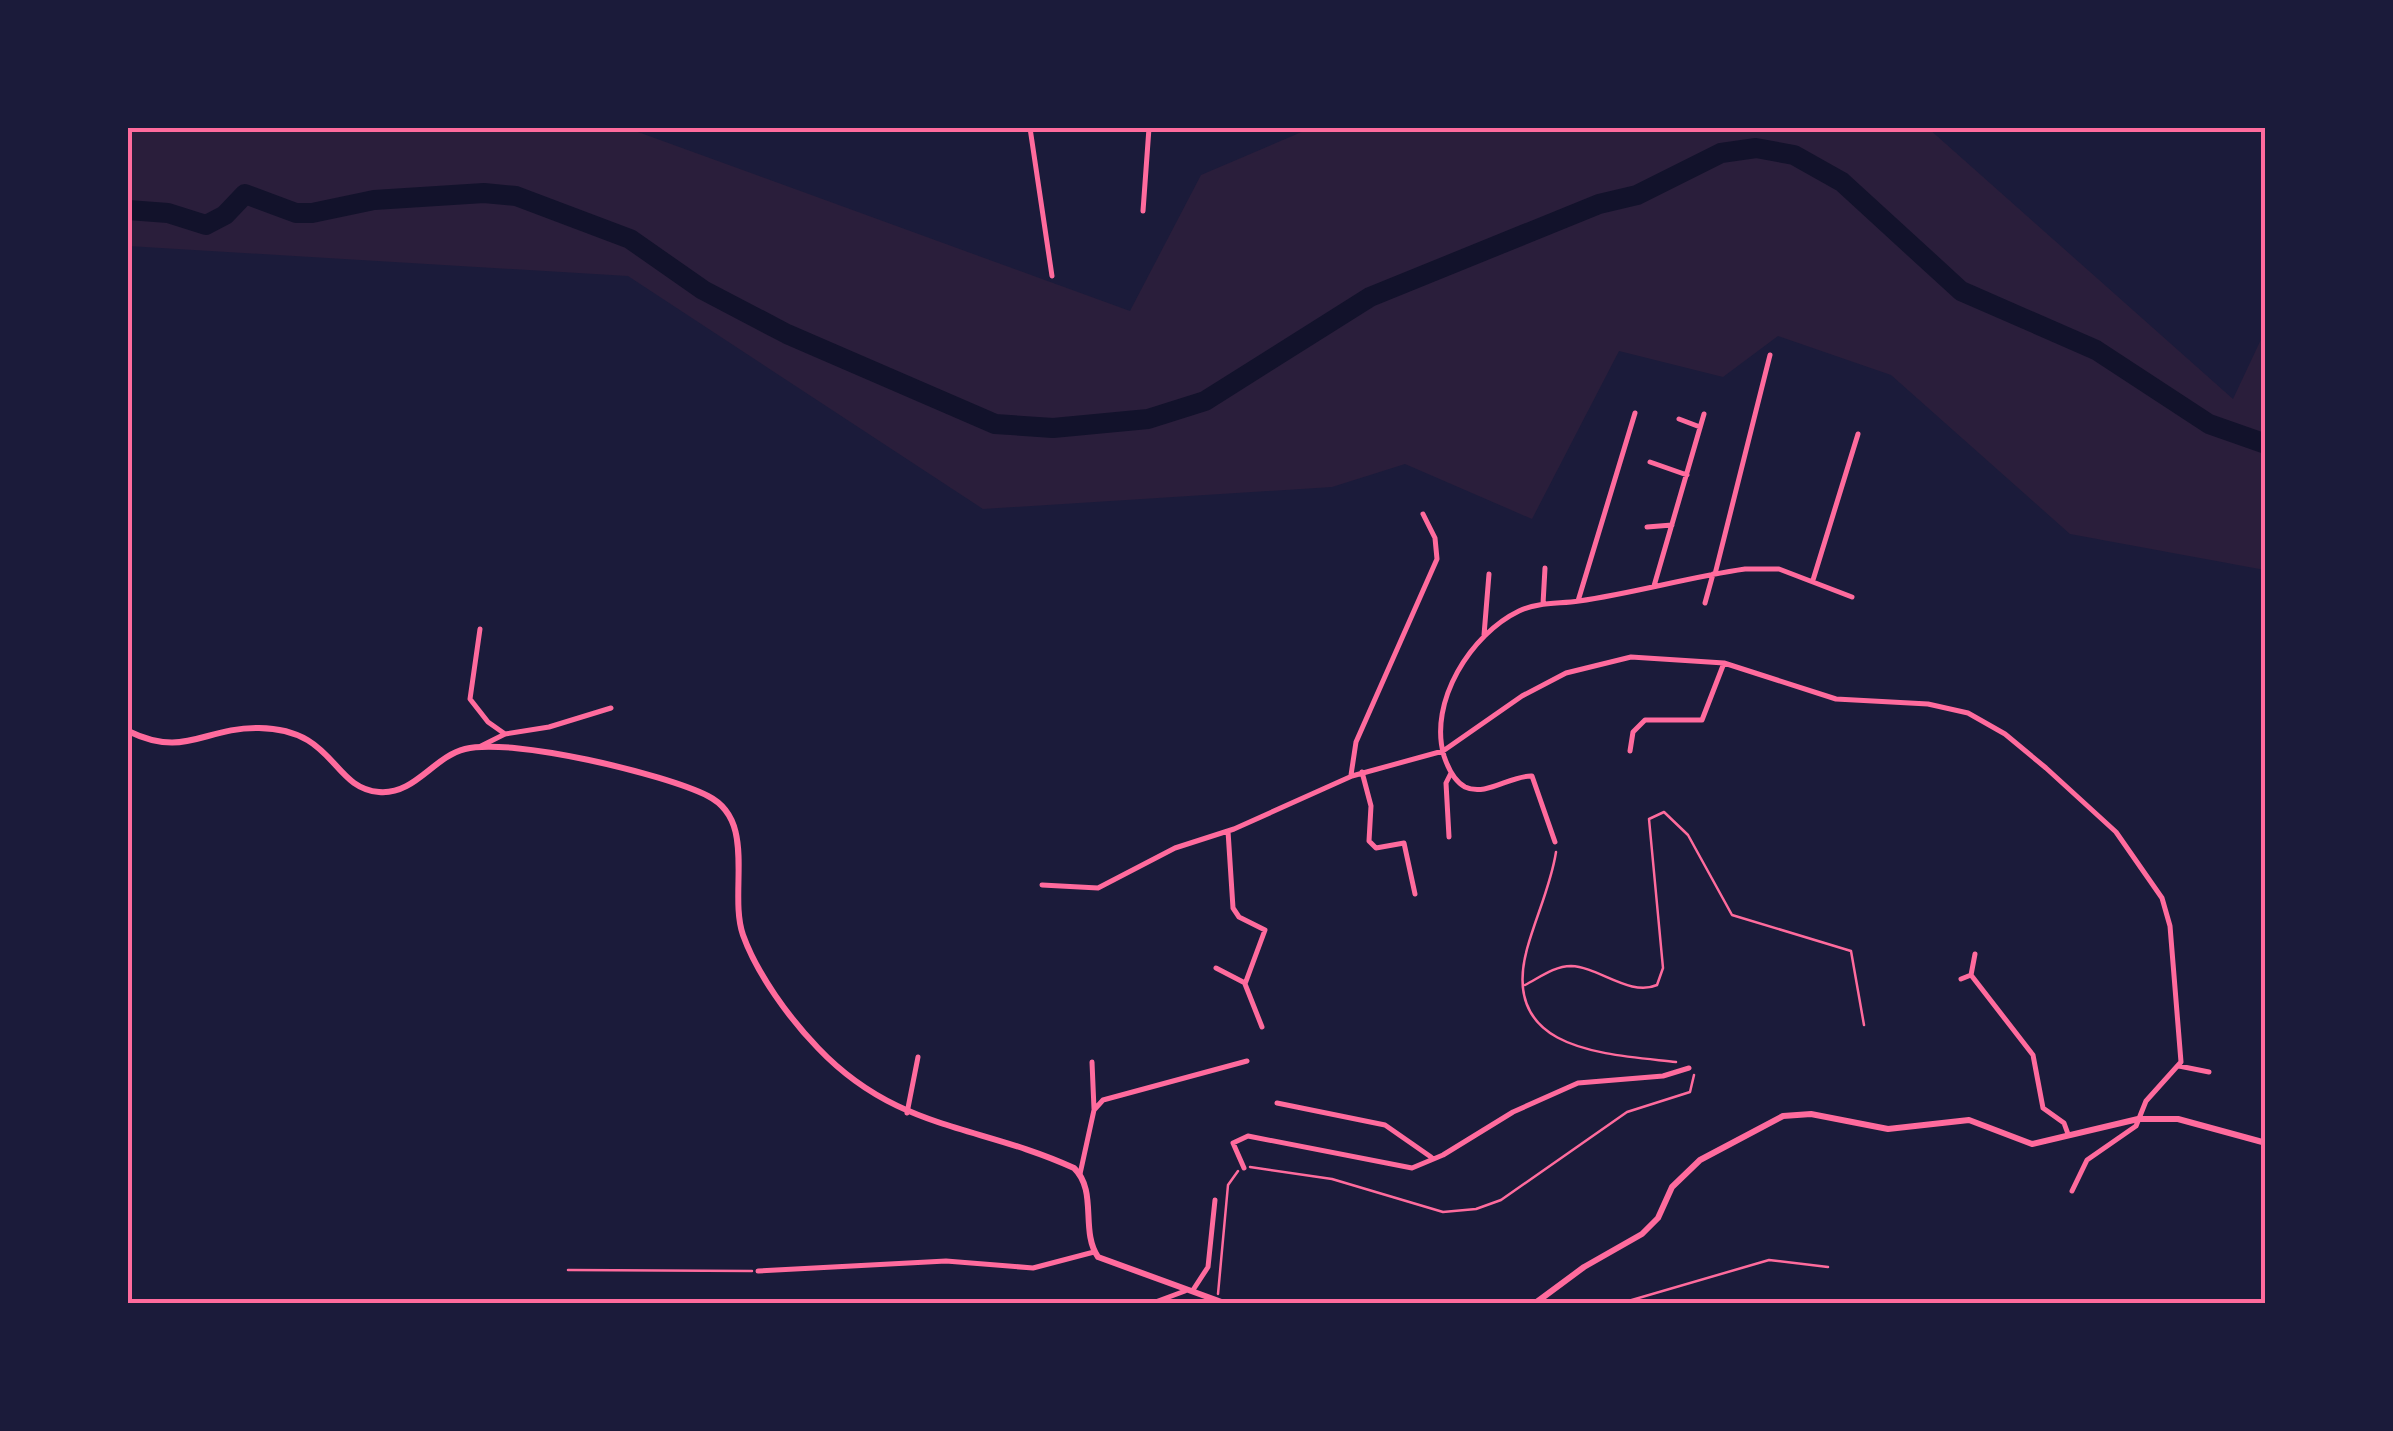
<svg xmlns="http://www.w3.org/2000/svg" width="2393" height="1431" font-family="Montserrat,sans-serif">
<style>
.green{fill:#2a1e3b}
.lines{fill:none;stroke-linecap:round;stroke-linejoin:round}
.river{stroke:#12122b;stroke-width:20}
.path{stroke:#ff6b9d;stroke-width:2.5}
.minor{stroke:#ff6b9d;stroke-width:5}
.tertiary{stroke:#ff6b9d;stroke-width:6}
.neatline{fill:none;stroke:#ff6b9d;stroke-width:4}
</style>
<rect width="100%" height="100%" fill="#1b1b3a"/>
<path class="green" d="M128,128H627L1130,311L1201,175L1311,128H1928L2233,399L2265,331V570L2070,534L1891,375L1778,336L1723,377L1619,351L1532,519L1405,464L1332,487L983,509L628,276L128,246Z"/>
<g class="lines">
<path class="river" d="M128,210L168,213L206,225L225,215L245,194L296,213H312L374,200L484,193L516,196L630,239L703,290L787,334L995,424L1053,428L1148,419L1205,401L1370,297L1599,204L1637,195L1721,153L1756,148L1794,155L1842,182L1961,291L2096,350L2209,424L2266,444"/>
<path class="path" d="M1556,852C1551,885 1536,916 1527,949C1499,1052 1606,1054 1676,1062
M1525,985C1539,978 1554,966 1571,966C1599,967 1630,997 1657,985L1663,968L1649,819L1664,812L1688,835L1732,915L1851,951L1864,1025
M1250,1167L1332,1179L1443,1212L1476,1209L1501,1200L1627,1112L1690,1092L1694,1075
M568,1270L752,1271
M1218,1294L1228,1185L1238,1171
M1618,1304L1769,1260L1828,1267"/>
<path class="minor" d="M1030,128L1052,276
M1143,211L1149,128
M1679,419L1700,427
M1650,462L1687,475
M1647,527L1672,525
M1715,574L1770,355
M1813,580L1858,434
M1654,586L1704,414
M1578,601L1635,413
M1705,603L1713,574
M1543,604L1545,568
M480,629L470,699L488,722L505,734
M1484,635L1489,574
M481,746L505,734L549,727L611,708
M1630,751L1633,732L1645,720H1702L1724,663
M1362,772L1371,806L1369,841L1376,848L1404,843L1415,894
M1351,775L1356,742L1437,559L1435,538L1423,514
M1228,831L1233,908L1239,917L1265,930L1245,984L1262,1027
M1449,837L1446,783L1451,773
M1555,842L1532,776C1511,775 1486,797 1465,787C1454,781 1448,768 1444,756C1428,702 1471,634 1519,611C1538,602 1559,604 1579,601C1635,593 1689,577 1745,569H1779L1852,597
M1042,885L1098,888L1175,848L1234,829L1352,776L1443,751L1522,696L1566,673L1631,657L1724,663L1836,699L1928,704L1968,713L2005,734L2046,768L2116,832L2162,898L2170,926L2181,1062L2146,1101L2136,1126L2087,1160L2072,1191
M1975,954L1971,975L2033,1055L2043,1108L2064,1123L2068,1134
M1216,968L1245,983
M1961,979L1971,975
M1092,1062L1094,1109
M2179,1066L2209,1072
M1277,1103L1385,1125L1431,1157
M907,1113L918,1057
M1244,1168L1233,1143L1248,1136L1412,1168L1443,1155L1513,1112L1578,1083L1663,1076L1689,1068
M1080,1174L1094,1110L1103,1100L1247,1061
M758,1271L946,1261L1033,1268L1094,1252
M1193,1290L1208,1267L1215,1200
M1150,1304L1185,1291"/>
<path class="tertiary" d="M128,731C185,759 204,727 259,728C336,729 331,788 379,792C415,795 433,757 465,749C511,737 665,774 708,796C758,821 728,892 743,935C757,974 789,1018 818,1048C897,1131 978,1124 1074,1168C1098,1191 1080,1231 1098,1257L1227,1304
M1534,1304L1584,1267L1642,1234L1658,1218L1672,1187L1700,1160L1783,1116L1811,1114L1888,1129L1969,1120L2032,1144L2138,1119H2178L2266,1143"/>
</g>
<rect width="2393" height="1431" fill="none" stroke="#1b1b3a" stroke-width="260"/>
<rect x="130" y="130" width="2133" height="1171" class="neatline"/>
</svg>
